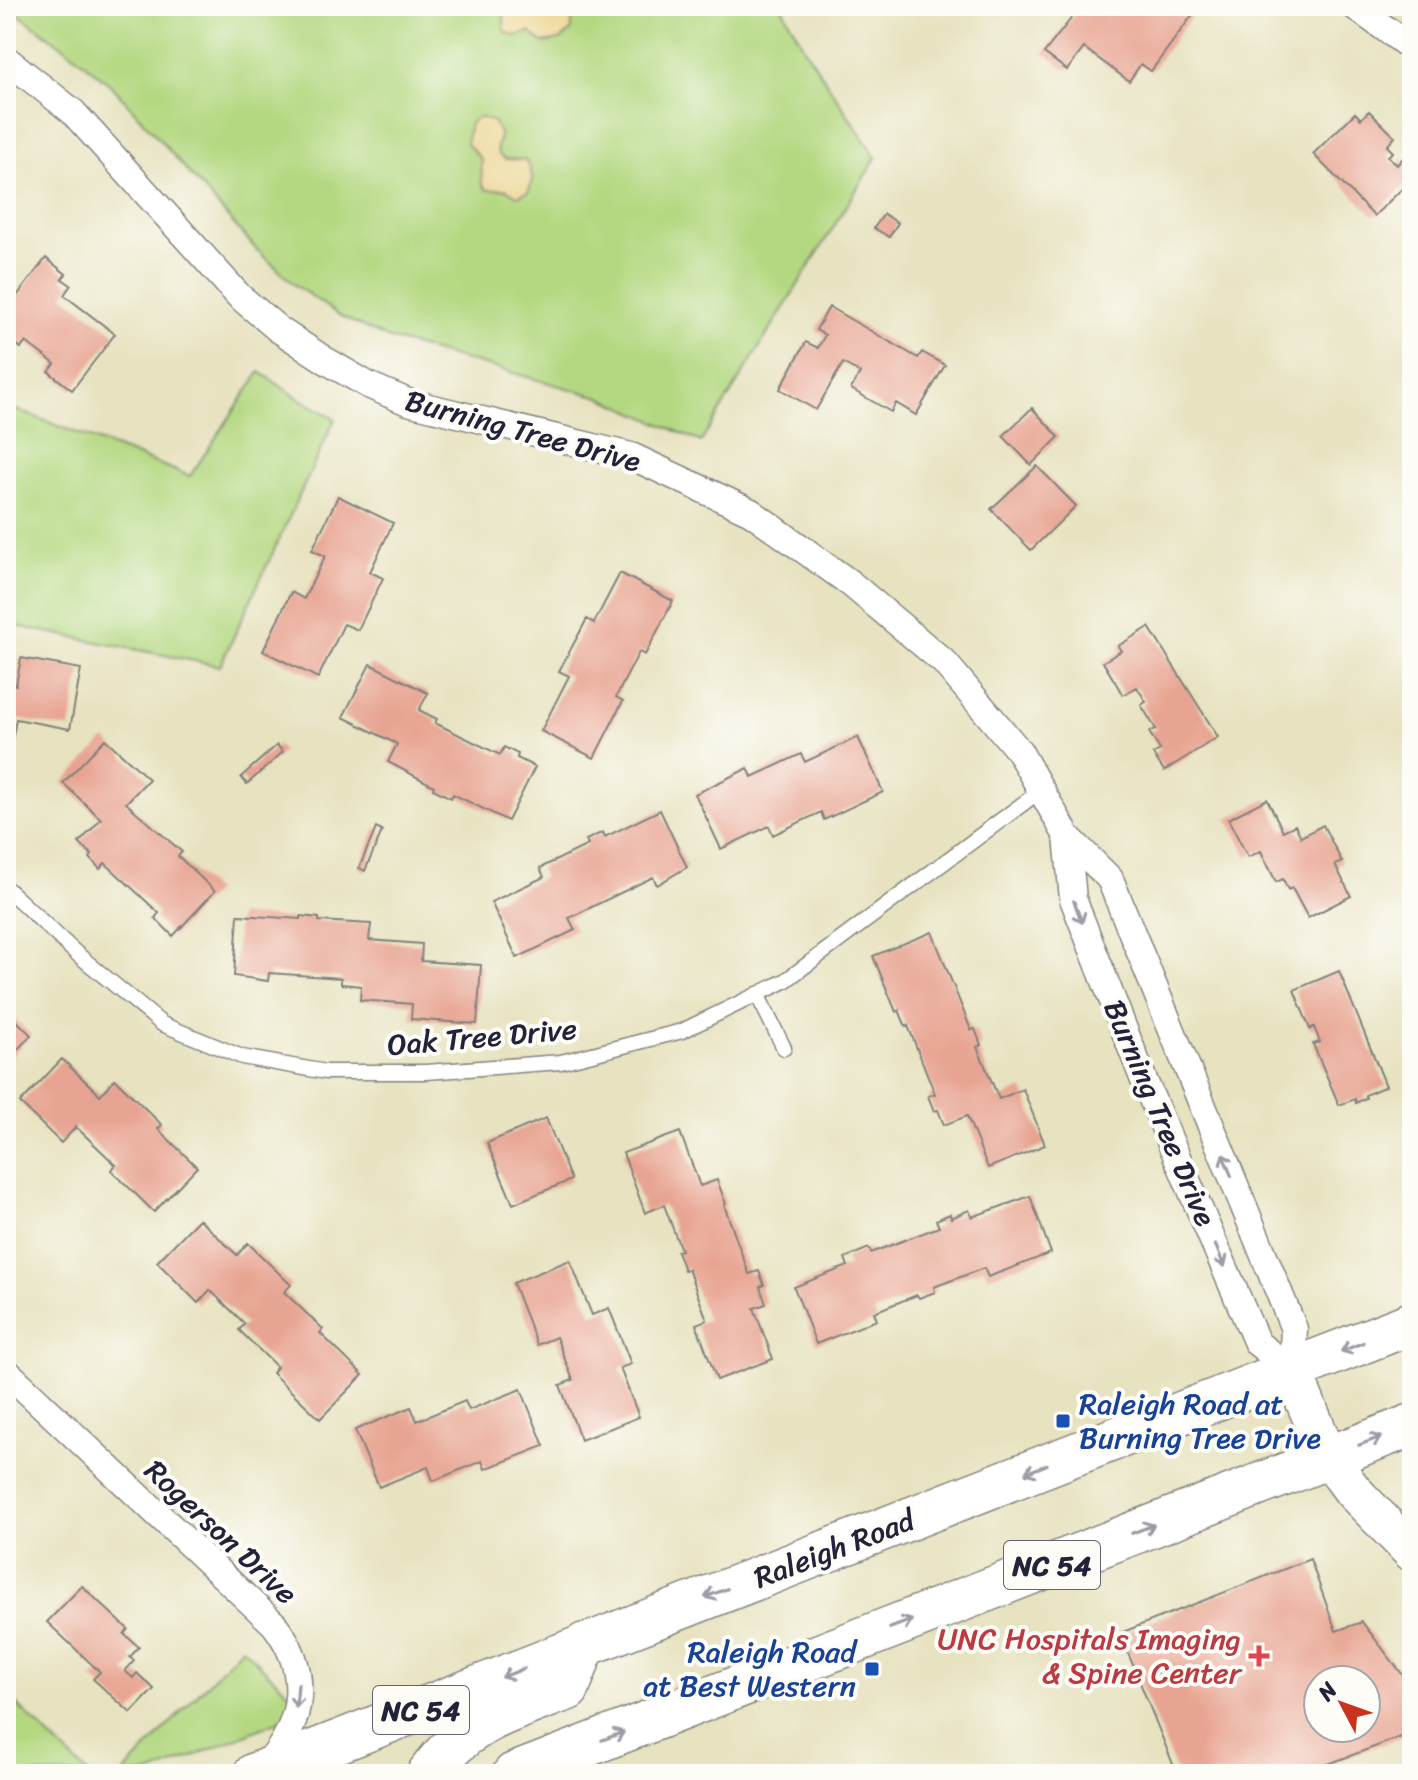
<svg xmlns="http://www.w3.org/2000/svg" width="1418" height="1780" font-family="Sriracha,sans-serif">
<style>
.green{fill:#b4d881;stroke:#6b7d5e;stroke-width:2}
.sand{fill:#eeda9e;stroke:#887e6c;stroke-width:2}
.building{fill:#e8a492;fill-rule:evenodd}
.lines{fill:none;stroke-linecap:round;stroke-linejoin:round}
.lane-casing{stroke:#84827d;stroke-width:17}
.street-casing{stroke:#84827d;stroke-width:29}
.secondary-casing{stroke:#84827d;stroke-width:41}
.primary-casing{stroke:#84827d;stroke-width:45}
.lane{stroke:#fff;stroke-width:14}
.street{stroke:#fff;stroke-width:26}
.secondary{stroke:#fff;stroke-width:38}
.primary{stroke:#fff;stroke-width:42}
.oneway{stroke:#9c9ca7}
.transit-dot{fill:#1a4fb4;stroke:#fdfcf7;stroke-width:3}
.health-dot{fill:#e0444e;stroke:#fdfcf7;stroke-width:3}
.labels{text-anchor:middle;stroke-width:8;stroke-linejoin:round;paint-order:stroke}
.shield{fill:#fdfcf7;stroke:#646373;stroke-width:2}
.shield-label{font-size:28px;font-weight:bold;fill:#22223b}
.street-label{font-size:30px;fill:#22223b;stroke:#fdfcf7}
.transit-label{font-size:30px;fill:#164399;stroke:#fdfcf7;text-anchor:start}
.health-label{font-size:30px;fill:#be3a42;stroke:#fdfcf7;text-anchor:end}
</style>
<rect width="100%" height="100%" fill="#fdfcf7"/>
<filter id="ink" filterUnits="userSpaceOnUse"><feTurbulence type="fractalNoise" baseFrequency=".0125" numOctaves="2"/><feDisplacementMap in="SourceGraphic" scale="16" xChannelSelector="R" yChannelSelector="G"/><feConvolveMatrix kernelMatrix="1 2 1 2 8 2 1 2 1" color-interpolation-filters="sRGB"/></filter>
<filter id="wash" filterUnits="userSpaceOnUse"><feTurbulence type="fractalNoise" baseFrequency=".006" numOctaves="4" result="noise"/><feDisplacementMap in="SourceGraphic" scale="32" xChannelSelector="R" yChannelSelector="G"/><feGaussianBlur stdDeviation="1.8" result="paint"/><feColorMatrix in="noise" values="0 0 0 0 0 0 0 0 0 0 0 0 0 0 0 0 0 1.4 0 .05"/><feComposite in="paint" operator="in"/></filter>
<g filter="url(#wash)">
<rect width="100%" height="100%" fill="#e7e2bf"/>
<path class="green" d="M7,6H781L806,51L876,158L701,442L600,397L387,338L340,316L295,285L255,248L114,88L72,53Z
M260,372L300,399L335,419L220,666L6,624V406L190,476Z
M242,1647L306,1710L150,1774H123Z
M6,1694L88,1774H6Z"/>
<path class="sand" d="M512,6L565,9L572,18V30L561,40L542,43L530,32L515,36L508,33L504,28V16Z
M479,117L494,122L500,136L497,148L498,154L505,159L525,160C533,172 534,180 528,192L517,196L506,189L487,190L482,184L481,159L466,143L470,123Z"/>
<g id="blocks">
<path class="building" d="M1081,6H1199L1151,71L1141,64L1129,81L1084,48L1067,70L1044,53Z
M1369,111L1395,137L1387,146L1393,152L1388,156L1397,165L1402,159L1412,169V179L1374,216L1313,154L1355,113L1361,119Z
M884,214L898,223L889,237L874,228Z
M46,258L66,274L62,279L71,285L64,295L115,334L72,390L49,372L55,364L26,342L21,348L6,336V310Z
M829,307L918,358L922,352L945,365L916,415L896,403L891,412L851,389L860,373L843,363L816,410L780,389L806,342L818,348L825,335L816,330Z
M1032,408L1059,437L1031,465L1003,436Z
M1037,466L1076,506L1031,550L991,509Z
M338,496L393,523L370,572L383,578L358,630L344,624L318,678L263,651L291,592L304,599L325,556L312,550Z
M620,573L673,601L645,655L639,652L616,697L623,701L594,758L541,731L569,676L559,671L587,619L594,623Z
M1149,627L1218,737L1164,771L1153,754L1160,750L1149,732L1156,729L1141,705L1146,702L1137,687L1123,695L1103,662L1121,651L1118,646Z
M21,658L81,669L70,729L16,719L11,747H6V683L16,685Z
M370,664L428,693L419,710L437,719L435,723L500,755L504,747L518,754L517,758L535,767L508,821L453,794L451,798L433,789L434,786L388,762L397,744L343,717Z
M858,737L883,792L824,820L821,812L773,835L769,826L721,849L695,794L748,768L752,777L801,754L805,762Z
M105,739L149,779L126,803L182,852L178,856L215,891L173,936L155,918L159,913L105,863L100,869L90,858L92,855L79,843L101,819L63,783Z
M277,745L283,752L247,784L241,777Z
M1267,799L1283,831L1295,825L1301,837L1323,825L1342,862L1335,865L1351,896L1308,918L1292,888L1288,890L1283,879L1276,882L1261,851L1248,857L1228,819Z
M660,810L687,867L657,885L653,877L569,918L575,930L517,958L491,902L544,877L540,868L588,845L586,840L603,832L605,837Z
M376,828L382,831L365,871L359,868Z
M238,915L301,919V916L319,918V921L371,924L369,940L422,944L421,961L481,965L477,1024L411,1019L412,1004L360,1000L361,986L341,984V978L269,973L268,981L234,976Z
M932,932L971,1030L975,1029L981,1045L977,1047L999,1099L1023,1089L1045,1145L988,1168L967,1116L944,1125L938,1110L934,1111L928,1096L935,1094L908,1026L906,1027L899,1010L896,1012L873,956Z
M1339,971L1386,1086L1365,1095L1366,1098L1356,1103L1355,1099L1339,1105L1313,1044L1320,1042L1314,1027L1310,1029L1294,990Z
M6,1010L31,1035L6,1062Z
M62,1059L100,1095L115,1079L162,1125L158,1129L197,1167L154,1212L111,1170L116,1165L76,1127L61,1143L20,1103Z
M546,1118L571,1180L513,1204L487,1143Z
M680,1132L700,1186L717,1180L726,1204L724,1205L749,1274L759,1271L764,1285L760,1287L766,1304L754,1308L773,1359L717,1380L696,1324L707,1320L688,1269L684,1270L677,1251L681,1250L664,1205L645,1213L623,1153Z
M1030,1196L1051,1253L988,1277L984,1268L934,1287L935,1292L919,1298L917,1295L874,1312L877,1320L816,1344L794,1287L848,1266L845,1258L869,1248L871,1253L939,1227L936,1220L950,1214L951,1218L969,1210L972,1217Z
M199,1219L237,1255L248,1243L291,1285L284,1292L323,1329L320,1333L363,1375L320,1419L272,1373L277,1367L239,1330L245,1324L210,1290L198,1303L157,1262Z
M570,1260L592,1315L609,1308L631,1364L620,1368L639,1417L581,1440L560,1385L573,1380L556,1337L537,1345L513,1283Z
M521,1389L544,1446L485,1469L482,1461L433,1481L428,1467L379,1487L355,1430L411,1407L417,1421L465,1401L469,1410Z
M1310,1559L1336,1631L1362,1622L1412,1687V1733L1301,1774H1177L1120,1633ZM1318,1680H1366V1728H1318Z
M82,1586L128,1629L124,1634L139,1647L130,1657L134,1661L125,1671L133,1678L137,1673L154,1689L131,1713L93,1679L100,1672L47,1622Z"/>
</g>
</g>
<g filter="url(#ink)">
<use href="#blocks" fill-opacity="0" stroke="#84827d" stroke-width="2"/>
<g class="lines">
<defs>
<path id="lane" d="M6,888L76,953L162,1024L242,1057L326,1072H426L561,1062L682,1031L785,981L1040,791
M757,994L784,1048"/>
<path id="street" d="M1354,6L1412,48
M6,59L73,112L239,296L278,329L325,360L368,385L408,402L631,456L751,512L850,583L944,662L1019,751L1067,836L1110,879L1294,1329L1292,1370
M1067,836L1073,899L1143,1078L1257,1343L1292,1370
M6,1371L274,1624C311,1671 304,1723 266,1766"/>
<path id="secondary" d="M1292,1370L1328,1457L1353,1491L1412,1552"/>
<path id="primary" d="M255,1774L1412,1323
M428,1774C466,1721 510,1711 568,1689L585,1644
M514,1774L1412,1425"/>
</defs>
<use href="#lane" class="lane-casing"/>
<use href="#street" class="street-casing"/>
<use href="#secondary" class="secondary-casing"/>
<use href="#primary" class="primary-casing"/>
<use href="#lane" class="lane"/>
<use href="#street" class="street"/>
<use href="#secondary" class="secondary"/>
<use href="#primary" class="primary"/>
</g>
<defs><path id="oneway-shaft" d="M-6 0H5M1.5-3L5.5 0L1.5 3" fill="none" stroke-width="1.6" stroke-linecap="round" stroke-linejoin="round" transform="scale(2)"/></defs>
<g class="oneway">
<use href="#oneway-shaft" transform="translate(1078 912) rotate(69)"/>
<use href="#oneway-shaft" transform="translate(1227 1165) rotate(-112)"/>
<use href="#oneway-shaft" transform="translate(1220 1256) rotate(67)"/>
<use href="#oneway-shaft" transform="translate(1352 1347) rotate(158)"/>
<use href="#oneway-shaft" transform="translate(1370 1441) rotate(-21)"/>
<use href="#oneway-shaft" transform="translate(1036 1469) rotate(158)"/>
<use href="#oneway-shaft" transform="translate(1143 1529) rotate(-21)"/>
<use href="#oneway-shaft" transform="translate(716 1593) rotate(159)"/>
<use href="#oneway-shaft" transform="translate(901 1624) rotate(-21)"/>
<use href="#oneway-shaft" transform="translate(513 1673) rotate(158)"/>
<use href="#oneway-shaft" transform="translate(297 1696) rotate(95)"/>
<use href="#oneway-shaft" transform="translate(613 1736) rotate(-21)"/>
</g>
</g>
<g class="transit-dot">
<rect x="1055" y="1413" width="16" height="16" rx="4"/>
<rect x="864" y="1661" width="16" height="16" rx="4"/>
</g>
<path class="health-dot" d="M1255 1644h8v8h8v8h-8v8h-8v-8h-8v-8h8z"/>
<g class="labels">
<g class="shield">
<rect x="1004" y="1541" width="96" height="48" rx="6"/>
<rect x="373" y="1686" width="96" height="48" rx="6"/>
</g>
<g class="shield-label">
<text x="1052" y="1575">NC 54</text>
<text x="421" y="1720">NC 54</text>
</g>
<g class="street-label">
<text transform="translate(523 431) rotate(15)" y="10">Burning Tree Drive</text>
<text transform="translate(482 1037) rotate(-5)" y="10">Oak Tree Drive</text>
<text transform="translate(1160 1113) rotate(67)" y="10">Burning Tree Drive</text>
<text transform="translate(221 1532) rotate(43)" y="10">Rogerson Drive</text>
<text transform="translate(834 1549) rotate(-21)" y="10">Raleigh Road</text>
</g>
<g class="transit-label">
<text x="1079" y="1414">Raleigh Road at<tspan x="1079" dy="34">Burning Tree Drive</tspan></text>
<text x="856" y="1662" text-anchor="end">Raleigh Road<tspan x="856" dy="34">at Best Western</tspan></text>
</g>
<g class="health-label">
<text x="1241" y="1649">UNC Hospitals Imaging<tspan x="1241" dy="34">&amp; Spine Center</tspan></text>
</g>
</g>
<rect width="1418" height="1780" fill="none" stroke="#fdfcf7" stroke-width="32"/>
<g transform="translate(1342 1704) rotate(311)"><circle r="38" fill="#fdfcf7" stroke="#a5a5ac" stroke-width="2"/>
<path d="M0-6L14 30L0 20L-14 30Z" fill="#c8321e"/>
<text y="-12" font-size="22" font-weight="bold" text-anchor="middle" fill="#22223b">N</text>
</g>
</svg>
